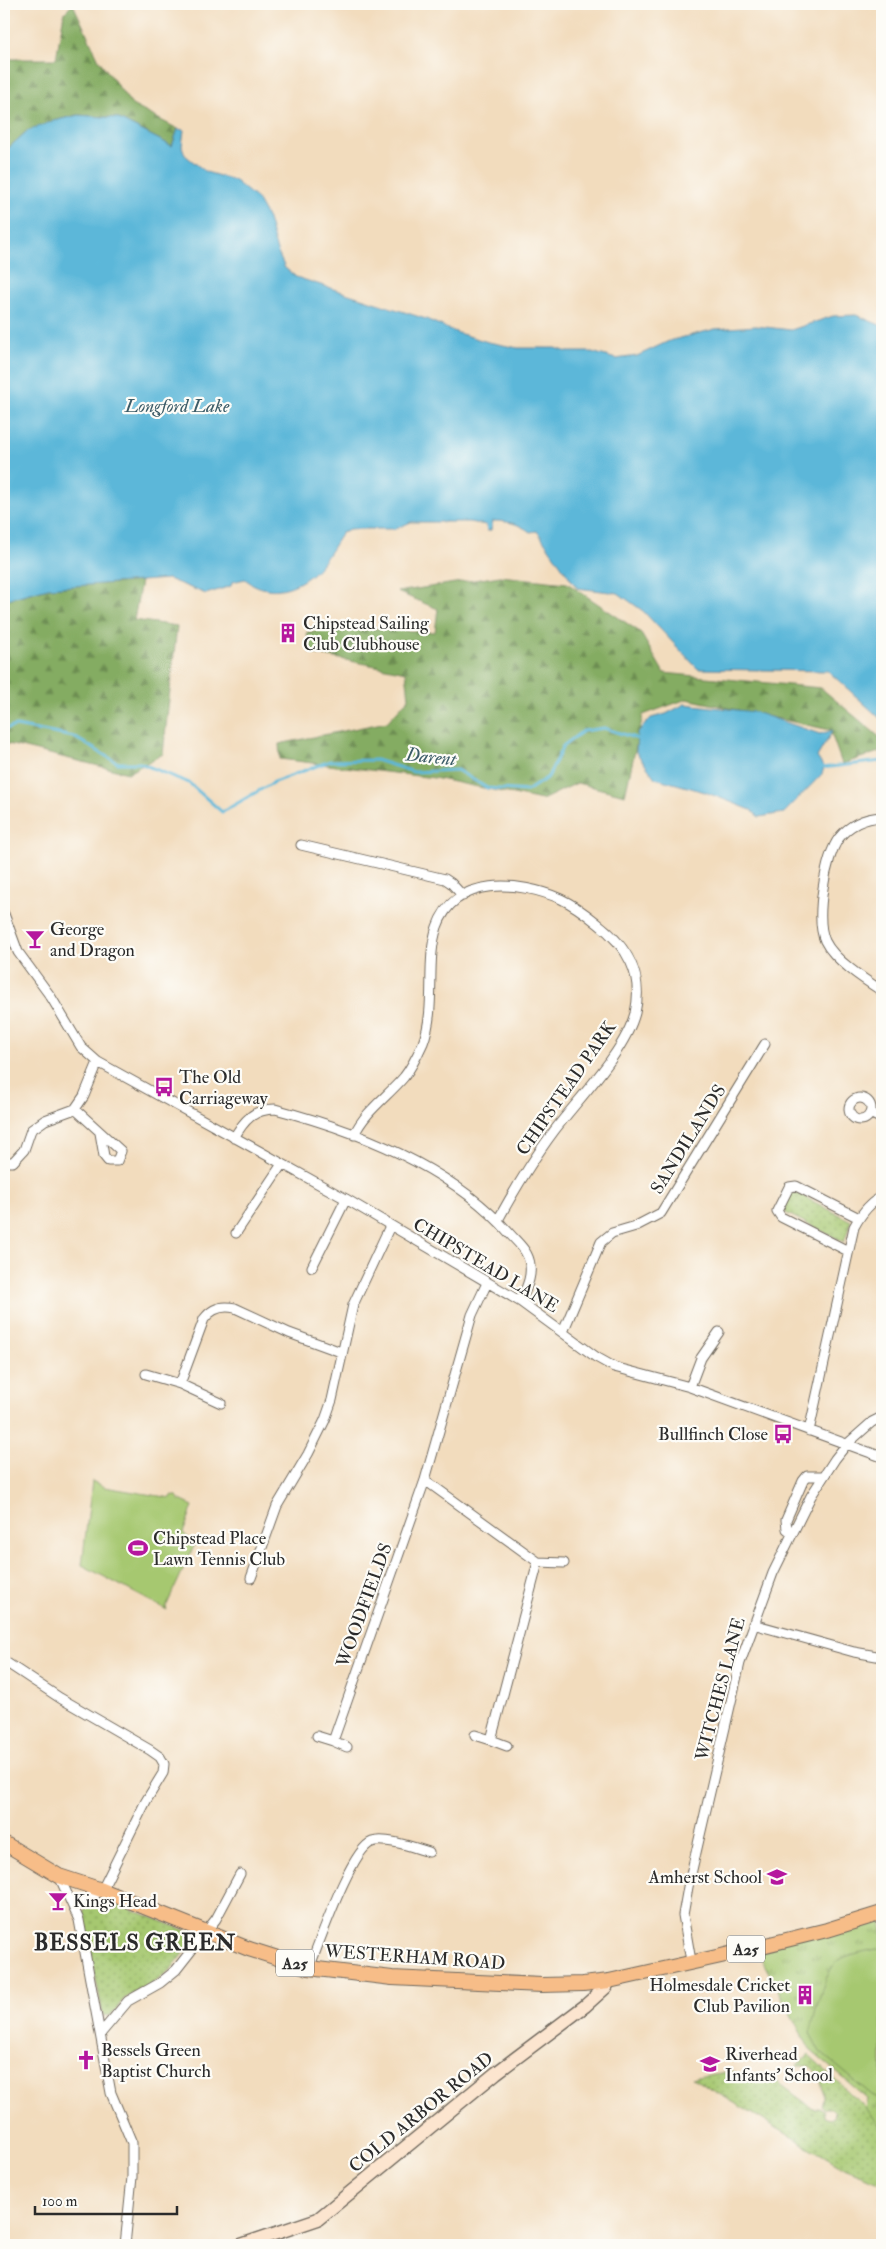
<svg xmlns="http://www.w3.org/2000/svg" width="886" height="2249" font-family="'IM FELL Double Pica',serif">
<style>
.grass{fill:url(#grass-dots);stroke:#687a4e}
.forest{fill:url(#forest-firs);stroke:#586c46}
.park{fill:url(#park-tufts);stroke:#687a4e}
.garden{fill:#a6c870;stroke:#687a4e}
.water{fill:#5cb7d9;stroke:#447182}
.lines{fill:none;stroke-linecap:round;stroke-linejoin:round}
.stream{stroke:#5cb7d9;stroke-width:3}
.minor-casing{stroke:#71695e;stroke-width:11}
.secondary-casing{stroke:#71695e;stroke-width:15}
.trunk-casing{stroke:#71695e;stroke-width:16}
.minor{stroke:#fff;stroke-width:9}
.secondary{stroke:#fce5cf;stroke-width:12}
.trunk{stroke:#f7bd88;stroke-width:14}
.labels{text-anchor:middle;stroke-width:4.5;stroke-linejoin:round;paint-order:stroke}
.shield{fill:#fdfcf7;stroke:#6a6a68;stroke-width:1}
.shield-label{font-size:16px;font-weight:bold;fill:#2b2b2b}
.poi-label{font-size:18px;fill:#2b2b2b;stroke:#fdfcf7;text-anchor:start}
.street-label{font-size:18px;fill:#2b2b2b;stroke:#fdfcf7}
.water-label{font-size:19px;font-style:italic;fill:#3c5c68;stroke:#fdfcf7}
.district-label{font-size:22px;font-weight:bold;letter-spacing:1px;fill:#2b2b2b;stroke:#fdfcf7}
</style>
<defs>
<pattern id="grass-dots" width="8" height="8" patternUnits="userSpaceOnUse" patternTransform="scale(1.25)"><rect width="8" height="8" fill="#a6c870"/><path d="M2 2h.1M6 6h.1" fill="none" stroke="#87a35c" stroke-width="1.8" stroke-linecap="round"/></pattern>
<pattern id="forest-firs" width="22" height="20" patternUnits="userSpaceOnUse" patternTransform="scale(1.25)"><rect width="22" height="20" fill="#84ac62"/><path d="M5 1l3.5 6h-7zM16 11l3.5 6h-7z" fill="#6c8c51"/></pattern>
<pattern id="park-tufts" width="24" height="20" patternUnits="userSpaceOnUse" patternTransform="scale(1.25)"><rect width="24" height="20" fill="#a6c870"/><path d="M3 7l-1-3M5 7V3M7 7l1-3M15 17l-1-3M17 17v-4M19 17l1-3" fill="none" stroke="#87a35c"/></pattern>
</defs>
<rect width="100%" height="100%" fill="#fdfcf7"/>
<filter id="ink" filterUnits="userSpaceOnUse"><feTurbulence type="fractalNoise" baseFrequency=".02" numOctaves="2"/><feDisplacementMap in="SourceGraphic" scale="10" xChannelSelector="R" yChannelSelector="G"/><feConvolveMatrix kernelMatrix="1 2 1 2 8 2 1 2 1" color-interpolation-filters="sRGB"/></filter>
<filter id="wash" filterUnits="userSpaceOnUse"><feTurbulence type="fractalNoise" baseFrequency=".0096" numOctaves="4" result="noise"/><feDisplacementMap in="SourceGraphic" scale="20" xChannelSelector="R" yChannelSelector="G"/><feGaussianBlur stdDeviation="1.12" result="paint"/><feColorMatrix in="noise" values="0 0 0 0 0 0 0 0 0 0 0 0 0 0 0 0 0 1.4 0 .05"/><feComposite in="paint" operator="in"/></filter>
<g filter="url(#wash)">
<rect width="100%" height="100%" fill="#f2dcbd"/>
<path class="grass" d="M793,1191L851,1221L844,1242L782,1211Z
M96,1898L115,1903L197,1935L172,1968L158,1980L125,1998L111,2015L104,2016L102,2010L83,1913L88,1902Z
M809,2055L865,2107L882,2128V2183L848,2170L692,2078L732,2071L749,2078L760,2079L771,2077L811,2107L815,2109L819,2107L824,2110V2118L830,2120L834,2118L835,2112L832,2109H825L821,2105C826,2092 821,2075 810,2066H797Z"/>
<path class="forest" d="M73,4L99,60L132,105L178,129L172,146L117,118L78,115L53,121L27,131L4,152V59H56L64,13Z
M500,576L567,583L640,632L664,673L821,688L882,739V751L842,764L830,730L687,699L643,715L625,795L577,783L542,800L434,778L280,759L279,744L387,722L409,698L406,672L310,653L307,632L350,627L435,632L438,609L397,592Z
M141,581L134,620L177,626L163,754L128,773L4,743V600L48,588Z"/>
<path class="park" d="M882,1912V2128L865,2107L867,2098L810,2050L754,1945Z"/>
<path class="garden" d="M92,1481L104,1487L171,1498L172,1495L177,1496L180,1500L193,1506L183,1533L195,1544L166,1607L167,1610L82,1565Z
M882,1948V2100L872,2095L820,2052L810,2033C815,2015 824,1971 838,1961C849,1953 869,1951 882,1948Z"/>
<path class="water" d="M78,115L117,118L172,146L178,129L184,130L182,146L185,155L206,172L234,180L257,199L268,219L277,251L285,268L296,277L426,319L458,333L488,342L518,348H555L568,352H592L616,359L637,356L669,341L715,329L756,326L791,330L833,316L856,315L882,326V720L828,671L698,669L643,611L618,593L577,588L537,531L530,532C518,523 507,521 493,521L491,530L487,531L486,525L469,522H411L395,529H349L342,533C333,546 324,564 312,574C292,591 266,596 245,579L232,582L231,586L206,594L168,579L48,588L4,600V152L27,131L53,121Z
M685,704L755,712L820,734L833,730L817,757L824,768L822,774L784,813L759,817L751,810L705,792L655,778L636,752L637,733L651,718L666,714Z"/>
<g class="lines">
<path class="stream" d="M4,729L16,726L74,737L118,763H140L189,783L222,812L274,782L330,761L376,760L414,772L457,770L487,788L527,791L548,777L563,746L583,731L604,728L641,740
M821,768L882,761"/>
</g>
</g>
<g filter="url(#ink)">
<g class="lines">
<defs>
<path id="minor" d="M882,817C865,818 850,824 839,838C825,857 815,919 825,941C834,960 865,980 882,991
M301,845L445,879L451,883L463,896
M4,914L18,952L51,997L81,1047L98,1062L346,1199L521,1302L596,1357L614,1367L690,1387L882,1457
M849 1109a11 11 0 1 1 22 0a11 11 0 1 1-22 0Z
M75,1109L121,1151L117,1161H108L104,1156L100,1133
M870,1113L882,1119
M354,1135C365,1111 387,1097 404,1077C412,1067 418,1054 423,1043C437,1006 425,963 437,927C455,875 520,881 561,899C574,905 586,914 597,923C627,946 644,974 635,1013C625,1052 578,1099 554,1131C533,1159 515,1189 498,1220
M234,1138C244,1120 254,1109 275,1109C359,1131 452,1167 510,1234C519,1244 529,1252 530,1265C532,1278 525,1290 521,1302
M4,1162H13L24,1150L31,1130L45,1120L75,1109L84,1096L98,1062
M236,1233L282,1164
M848,1251L781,1217L777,1211L789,1187L796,1186L859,1218
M312,1267L346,1199
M487,1283L472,1315L425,1480L538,1562L491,1740L507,1746
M563,1332L601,1242L612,1233L636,1226L661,1213L765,1044
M146,1374L180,1384L221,1403
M180,1384L204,1319C212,1308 222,1305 235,1308L289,1333L341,1352
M690,1387L701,1358L719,1332
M809,1431L854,1227C860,1216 870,1202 882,1197
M792,1533L787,1529L786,1520L803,1481L807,1476H824
M538,1562L564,1563
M251,1578L277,1506L308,1454L325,1420L332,1400L353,1305L390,1226
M753,1624L854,1652L882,1657
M4,1661L60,1698L150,1750L160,1757L164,1764L163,1773L146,1801L102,1890L75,1907
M475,1735L491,1740
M317,1736L333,1741L425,1480
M333,1741L347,1747
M59,1876L79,1920L111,2093L132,2143V2177L125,2245
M691,1961L683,1915L688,1887L740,1663L773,1573L811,1496L835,1459L846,1445L872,1422L882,1417
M309,1968C319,1944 351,1849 372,1842C386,1837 415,1848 429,1852
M101,2033L128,2001L160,1983L176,1970L216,1919L240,1874"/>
<path id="secondary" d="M241,2245L318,2219L496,2073L585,2006L606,1987L609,1981"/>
<path id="trunk" d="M4,1843L59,1876L102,1890L249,1949L309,1968L392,1978L542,1985L583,1984L609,1981L721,1956L827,1930L882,1913"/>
</defs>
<use href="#minor" class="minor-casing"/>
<use href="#secondary" class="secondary-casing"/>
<use href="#trunk" class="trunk-casing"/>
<use href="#minor" class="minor"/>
<use href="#secondary" class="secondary"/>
<use href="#trunk" class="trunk"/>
</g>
</g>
<defs>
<symbol id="building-bare" viewBox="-9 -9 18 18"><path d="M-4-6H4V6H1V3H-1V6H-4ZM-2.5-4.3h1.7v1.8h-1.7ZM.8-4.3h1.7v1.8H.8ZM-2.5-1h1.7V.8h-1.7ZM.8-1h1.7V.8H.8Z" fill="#b5179e" stroke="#fdfcf7" stroke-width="2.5" paint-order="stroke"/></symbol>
<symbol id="bar-bare" viewBox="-9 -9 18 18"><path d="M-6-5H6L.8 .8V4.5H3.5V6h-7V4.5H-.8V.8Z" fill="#b5179e" stroke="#fdfcf7" stroke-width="2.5" paint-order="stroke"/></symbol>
<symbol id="bus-bare" viewBox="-9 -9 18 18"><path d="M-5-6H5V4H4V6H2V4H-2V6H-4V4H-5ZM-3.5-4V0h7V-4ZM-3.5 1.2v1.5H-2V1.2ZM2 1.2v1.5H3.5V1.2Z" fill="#b5179e" stroke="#fdfcf7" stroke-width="2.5" paint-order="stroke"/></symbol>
<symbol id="stadium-bare" viewBox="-9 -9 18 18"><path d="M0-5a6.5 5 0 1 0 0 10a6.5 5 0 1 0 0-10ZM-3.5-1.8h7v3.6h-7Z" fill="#b5179e" stroke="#fdfcf7" stroke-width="2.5" paint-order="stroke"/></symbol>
<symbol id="school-bare" viewBox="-9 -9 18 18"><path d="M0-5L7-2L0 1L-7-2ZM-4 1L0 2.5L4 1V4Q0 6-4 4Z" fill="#b5179e" stroke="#fdfcf7" stroke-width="2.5" paint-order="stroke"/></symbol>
<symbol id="church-bare" viewBox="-9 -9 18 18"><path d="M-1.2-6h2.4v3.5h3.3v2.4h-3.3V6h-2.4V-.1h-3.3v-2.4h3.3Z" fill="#b5179e" stroke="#fdfcf7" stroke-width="2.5" paint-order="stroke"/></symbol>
</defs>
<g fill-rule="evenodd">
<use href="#building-bare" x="274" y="619" width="28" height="28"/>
<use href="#bar-bare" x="21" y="925" width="28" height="28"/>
<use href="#bus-bare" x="150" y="1073" width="28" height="28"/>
<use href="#bus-bare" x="769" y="1420" width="28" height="28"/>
<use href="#stadium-bare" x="124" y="1534" width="28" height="28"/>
<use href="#school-bare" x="763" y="1863" width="28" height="28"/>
<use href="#bar-bare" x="44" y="1887" width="28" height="28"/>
<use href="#building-bare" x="791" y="1981" width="28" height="28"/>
<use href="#church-bare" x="72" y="2046" width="28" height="28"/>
<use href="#school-bare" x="696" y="2050" width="28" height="28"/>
</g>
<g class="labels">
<g class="shield">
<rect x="727" y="1935.5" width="38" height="27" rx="4"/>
<rect x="276" y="1949.5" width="38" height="27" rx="4"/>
</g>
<g class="shield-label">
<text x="746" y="1955">A25</text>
<text x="295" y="1969">A25</text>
</g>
<g class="poi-label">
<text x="303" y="629">Chipstead Sailing<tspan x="303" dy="21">Club Clubhouse</tspan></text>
<text x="50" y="935">George<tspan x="50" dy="21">and Dragon</tspan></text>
<text x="179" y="1083">The Old<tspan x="179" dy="21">Carriageway</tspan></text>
<text x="768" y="1440" text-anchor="end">Bullfinch Close</text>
<text x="153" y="1544">Chipstead Place<tspan x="153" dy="21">Lawn Tennis Club</tspan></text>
<text x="762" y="1883" text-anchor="end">Amherst School</text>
<text x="73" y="1907">Kings Head</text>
<text x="790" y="1991" text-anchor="end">Holmesdale Cricket<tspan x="790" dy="21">Club Pavilion</tspan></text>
<text x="101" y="2056">Bessels Green<tspan x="101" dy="21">Baptist Church</tspan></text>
<text x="725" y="2060">Riverhead<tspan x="725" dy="21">Infants' School</tspan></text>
</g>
<g class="street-label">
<text transform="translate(566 1088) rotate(-55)" y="6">CHIPSTEAD PARK</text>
<text transform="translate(688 1139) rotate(-58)" y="6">SANDILANDS</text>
<text transform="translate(486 1265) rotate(31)" y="6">CHIPSTEAD LANE</text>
<text transform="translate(364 1605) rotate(-70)" y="6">WOODFIELDS</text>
<text transform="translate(720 1689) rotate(-75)" y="6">WITCHES LANE</text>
<text transform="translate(415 1957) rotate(4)" y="6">WESTERHAM ROAD</text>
<text transform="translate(421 2112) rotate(-39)" y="6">COLD ARBOR ROAD</text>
</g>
<g class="water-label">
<text x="177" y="412">Longford Lake</text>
<text transform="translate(431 756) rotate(6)" y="7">Darent</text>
</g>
<g class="district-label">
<text x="135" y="1950">BESSELS GREEN</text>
</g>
</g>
<rect width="886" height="2249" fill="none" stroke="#fdfcf7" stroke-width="20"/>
<path d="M35 2206v8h142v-8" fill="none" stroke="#2b2b2b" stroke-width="2.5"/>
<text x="42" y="2206" font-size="15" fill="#2b2b2b" stroke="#fdfcf7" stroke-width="4" paint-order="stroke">100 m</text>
</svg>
